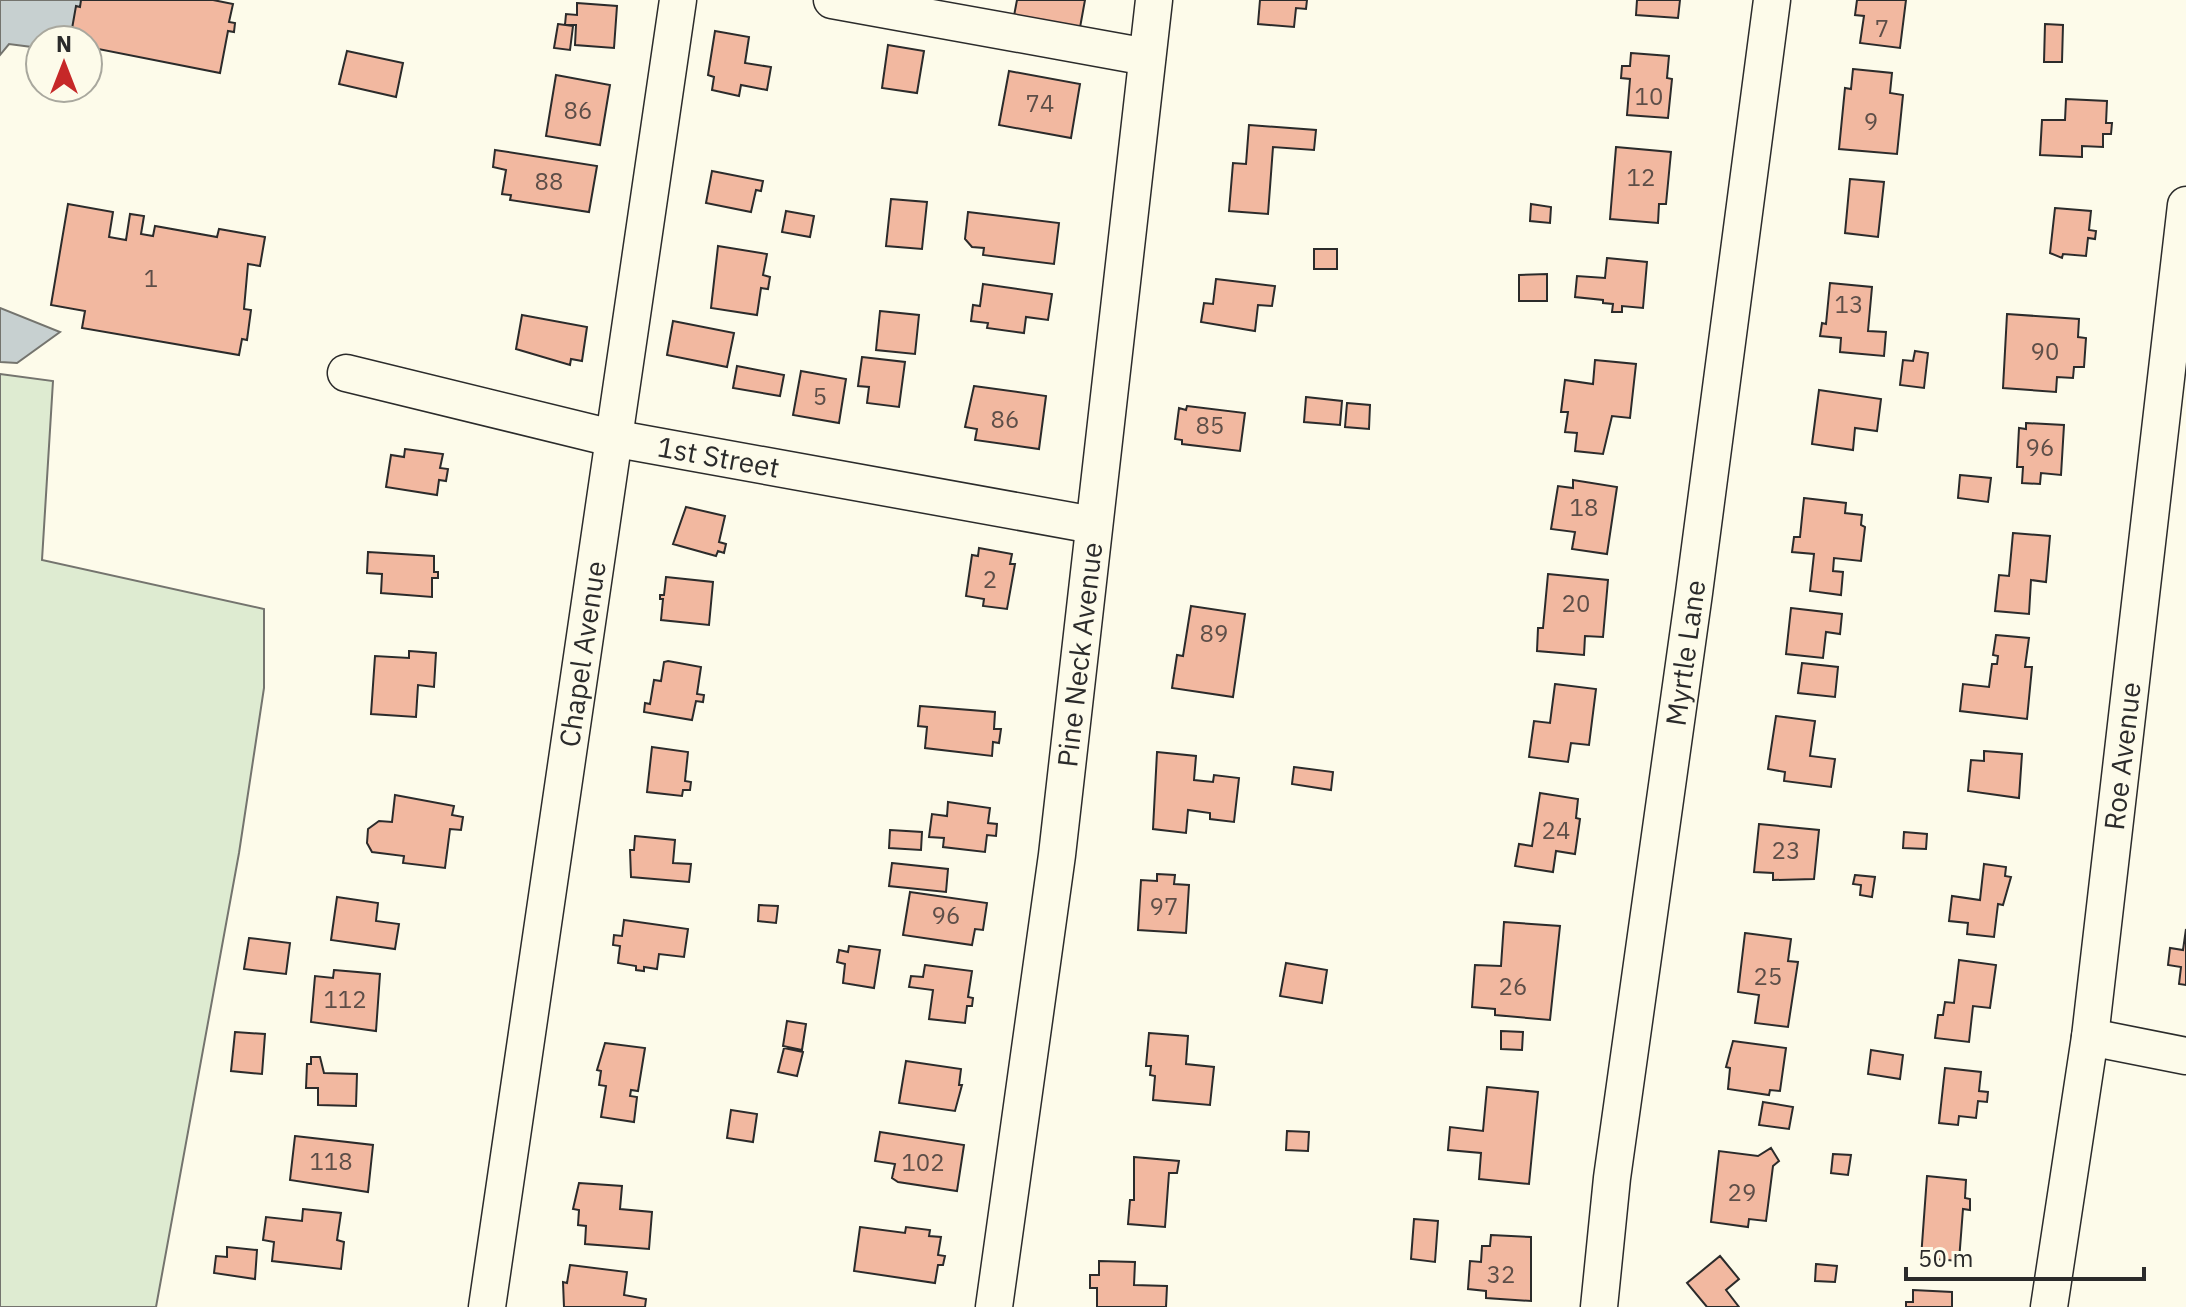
<svg xmlns="http://www.w3.org/2000/svg" width="2186" height="1307" font-family="'IBM Plex Sans',sans-serif">
<style>
.green{fill:#deebd1;stroke:#74746e;stroke-width:2}
.water{fill:#c7d0d0;stroke:#74746e;stroke-width:2}
.building{fill:#f2b8a0;stroke:#2b2b2b;stroke-width:2}
.lines{fill:none;stroke-linecap:round;stroke-linejoin:round}
.minor-casing{stroke:#2b2b2b;stroke-width:39}
.minor{stroke:#fdfbea;stroke-width:36}
.labels{text-anchor:middle;stroke-width:6;stroke-linejoin:round;paint-order:stroke}
.number-label{font-size:24px;fill:#5d4e48}
.street-label{font-size:28px;fill:#2b2b2b;stroke:#fdfbea}
</style>
<rect width="100%" height="100%" fill="#fdfbea"/>
<path class="green" d="M0,374L53,381L42,560L264,609V688L239,853L156,1307H0Z"/>
<path class="water" d="M0,0H87L81,40H40V48L9,44L0,55Z
M0,308L60,332L17,363L0,362Z"/>
<path class="building" d="M81,0H213L233,4L229,22L235,23L234,32L228,31L220,73L88,47V40H70L76,6L80,7Z
M1017,0H1085L1079,33L1013,21Z
M1260,0H1307L1306,9L1296,8L1294,27L1258,24Z
M1637,0H1680L1678,18L1636,15Z
M1857,0H1906L1900,48L1860,43L1864,16L1855,15Z
M577,3L617,6L614,48L575,45L576,25H565L566,14L577,15Z
M558,24L573,26L570,50L554,48Z
M2045,24L2063,25L2062,62H2044Z
M715,31L749,37L745,63L771,67L767,90L741,85L739,96L712,90L714,77L708,75Z
M888,45L924,51L917,93L882,88Z
M347,51L403,63L396,97L339,84Z
M1631,53L1669,56L1667,78L1672,79L1668,118L1627,115L1630,79L1621,78L1622,66H1630Z
M1853,69L1892,73L1890,93L1903,95L1897,154L1839,149L1845,88L1851,89Z
M1009,71L1080,84L1071,138L999,125Z
M556,75L610,85L600,145L546,136Z
M2066,99L2107,101L2106,123H2112L2111,134H2103V147L2082,146V157L2040,155L2042,120H2065Z
M1249,125L1316,130L1314,150L1273,147L1268,214L1229,211L1233,163L1246,164Z
M1616,147L1671,152L1666,204H1659L1658,223L1610,219Z
M495,150L597,166L589,212L510,200L511,195L502,194L506,170L493,167Z
M712,171L763,181L761,191L756,190L751,212L706,203Z
M1850,179L1884,182L1878,237L1845,233Z
M891,199L927,202L922,249L886,246Z
M68,204L113,212L109,237L126,240L130,214L144,216L141,234L153,236L155,226L217,237L219,229L265,237L260,266L248,264L244,309L251,310L247,340L242,339L239,355L82,328L85,311L51,305Z
M1531,204L1551,207L1550,223L1530,221Z
M2055,208L2091,211L2089,230L2096,231L2095,239L2088,238L2086,256L2063,254L2062,258L2050,253Z
M786,211L814,216L810,237L782,232Z
M968,212L1059,223L1054,264L983,255L984,248L972,247L965,239Z
M718,246L767,254L763,275L770,277L768,289L761,288L757,315L711,308Z
M1314,249H1337V269H1314Z
M1607,258L1647,262L1643,308L1622,306V312H1612L1613,304L1603,303V300L1575,297L1577,276L1605,278Z
M1547,274V301H1519V275Z
M1216,279L1275,286L1272,306L1258,305L1255,331L1201,322L1204,303L1213,304Z
M1830,283L1872,287L1868,331L1886,332L1884,356L1840,352L1841,338L1820,336L1822,323L1826,324Z
M983,284L1052,294L1048,320L1026,317L1024,333L987,328L988,323L971,321L973,305L980,306Z
M880,311L919,315L915,354L876,350Z
M2007,314L2079,319L2078,337L2086,338L2084,367H2074L2073,378L2057,377L2056,392L2003,388Z
M522,315L587,327L582,361L571,359L570,365L516,349Z
M673,321L734,333L727,367L667,355Z
M1915,351L1928,353L1924,388L1900,385L1903,360L1913,361Z
M862,357L905,362L899,407L867,403L869,387L858,386Z
M1595,360L1636,364L1630,418L1612,416L1603,454L1575,451L1577,433L1565,432L1568,412H1561L1565,380L1593,384Z
M737,366L784,375L780,396L733,388Z
M801,371L846,379L839,423L793,415Z
M974,386L1046,396L1039,449L975,440L977,429L965,427Z
M1819,390L1881,399L1877,431L1855,428L1853,450L1812,444Z
M1306,397L1342,401L1340,425L1304,422Z
M1347,403L1370,405L1369,429L1345,427Z
M1187,406L1245,413L1240,451L1182,444V440L1175,439L1179,408L1186,410Z
M2026,423L2064,425L2061,475L2041,473L2040,484L2022,483L2023,467H2017L2019,428L2026,429Z
M405,449L443,454L440,468L448,469L446,481L439,480L437,495L386,487L391,455L404,457Z
M1960,475L1991,478L1988,502L1958,498Z
M1573,480L1617,487L1607,554L1572,549L1575,532L1551,529L1558,486L1573,488Z
M1804,498L1846,503L1845,513L1862,515L1861,525L1865,527L1861,561L1834,558L1833,571L1843,572L1841,595L1810,591L1814,554L1792,552L1794,537H1800Z
M686,507L725,516L719,542L726,544L724,553L718,551L716,556L673,544Z
M2013,533L2050,536L2046,582L2031,580L2029,614L1995,611L1999,575L2009,576Z
M979,548L1012,554L1010,564H1015L1007,609L983,606L984,599L966,596L972,555L978,556Z
M368,552L434,556V572H438V578H432V597L381,593L382,574L367,573Z
M1548,574L1608,580L1603,637L1585,636L1584,655L1537,651L1538,628H1543Z
M666,577L713,582L709,625L661,620L663,599H660V595H664Z
M1191,606L1245,614L1233,697L1172,688L1177,655L1183,656Z
M1791,608L1842,614L1840,634L1826,632L1823,658L1786,654Z
M1996,635L2029,638L2025,667H2032L2027,719L1960,711L1963,684L1989,687L1992,664H1997L1998,656L1993,655Z
M409,651L436,653L434,687L418,685L416,717L371,714L375,656L409,658Z
M668,661L701,667L697,694L704,695L703,702L696,701L692,720L644,712L645,703L650,704L654,680L661,681L664,662Z
M1802,663L1838,667L1835,697L1798,693Z
M1555,684L1596,689L1589,745L1571,743L1568,762L1529,757L1534,721L1550,723Z
M920,706L995,712L994,729H1001L999,743L993,742L992,756L925,748L927,727L918,726Z
M1776,716L1815,721L1810,756L1835,759L1831,787L1784,781L1785,772L1768,769Z
M652,747L688,752L685,781L691,782L690,790H683L682,796L647,792Z
M1984,751L2022,754L2019,798L1968,791L1971,760L1984,761Z
M1157,752L1196,756L1194,780L1213,782L1214,775L1239,778L1234,822L1210,819V813L1188,810L1186,833L1153,829Z
M1294,767L1333,772L1331,790L1292,784Z
M1540,793L1578,799L1576,818L1580,819L1575,854L1556,851L1553,872L1515,866L1519,844L1532,846Z
M395,795L454,806L452,815L463,817L461,830L450,829L445,868L403,863L404,856L372,852L367,843L368,829L379,821L392,822Z
M948,802L990,808L988,823L997,824L996,836L987,835L985,852L943,847L944,838L929,837L932,814L947,816Z
M1759,824L1819,830L1814,879L1773,880V873L1754,872Z
M890,830L922,832L921,850L889,848Z
M1904,832L1927,834L1926,849L1903,848Z
M635,836L675,840L673,863L691,864L689,882L631,877L630,850H634Z
M892,863L948,869L946,892L889,886Z
M1984,864L2006,867L2005,876L2011,877L2003,905L1998,904L1994,937L1967,934L1968,923L1949,921L1952,896L1980,900Z
M1157,874L1175,875L1174,884L1189,885L1186,933L1138,930L1141,880L1157,881Z
M1855,875L1875,877L1872,897L1860,895L1861,885L1853,884Z
M910,892L987,903L983,930L975,929L972,945L903,935Z
M337,897L378,903L376,921L399,924L395,949L331,940Z
M759,905L778,906L776,923L758,921Z
M624,920L688,929L684,957L659,954L657,969L644,967V971L636,970V966L618,963L620,946L613,945L614,935L622,936Z
M1504,922L1560,926L1550,1020L1495,1015V1009L1472,1007L1475,965L1501,966Z
M2186,929V985L2179,984L2181,967L2168,965L2170,948L2183,950Z
M1745,933L1791,939L1788,961L1798,962L1788,1027L1755,1023L1759,995L1738,992Z
M249,938L290,943L286,974L244,969Z
M849,946L880,950L874,988L843,983L845,964L837,962L839,950L848,952Z
M1959,960L1996,965L1990,1008L1973,1006L1969,1042L1935,1038L1938,1015H1943L1945,1002L1954,1003Z
M1286,963L1327,970L1322,1003L1280,996Z
M925,965L972,971L968,997L973,998L972,1006H967L965,1023L929,1019L933,990L909,987L911,976L923,977Z
M334,970L380,974L376,1031L311,1022L315,976L333,978Z
M787,1021L806,1024L802,1050L783,1046Z
M1501,1031L1523,1032L1522,1050L1501,1049Z
M235,1032L265,1034L262,1074L231,1071Z
M1149,1033L1188,1036L1186,1064L1214,1067L1210,1105L1153,1100L1155,1076L1150,1075L1151,1066H1146Z
M1733,1041L1786,1048L1780,1091L1770,1090L1769,1095L1728,1089L1730,1068L1726,1067Z
M605,1043L645,1048L638,1091L631,1090L630,1096L637,1097L634,1122L601,1117L606,1086L599,1085L601,1071L597,1070Z
M784,1048L803,1052L797,1076L778,1072Z
M1871,1050L1903,1055L1900,1079L1868,1074Z
M311,1057H320L324,1073L357,1074L356,1106L318,1105V1088H306L307,1064H311Z
M906,1061L961,1069L959,1085H962L955,1111L899,1103Z
M1945,1068L1981,1072L1979,1091L1988,1092L1987,1102L1978,1101L1976,1118L1959,1116L1958,1125L1939,1123Z
M1487,1087L1538,1092L1529,1184L1479,1179L1481,1153L1448,1150L1450,1127L1483,1131Z
M1763,1102L1793,1107L1789,1129L1759,1125Z
M731,1110L757,1114L753,1142L727,1138Z
M1287,1131L1309,1132L1308,1151L1286,1150Z
M880,1132L964,1145L957,1191L898,1182L892,1178L895,1164L875,1161Z
M295,1136L373,1145L368,1192L290,1180Z
M1771,1148L1779,1161L1773,1166L1766,1221L1749,1219L1748,1227L1711,1222L1719,1151L1758,1156Z
M1833,1154L1851,1155L1848,1175L1831,1173Z
M1134,1157L1179,1161L1177,1173H1169L1165,1227L1128,1224L1130,1200H1134Z
M1927,1176L1966,1180L1965,1198L1970,1199V1210L1963,1209L1959,1261L1921,1258Z
M579,1183L622,1186L620,1209L652,1212L649,1249L585,1244L586,1226L578,1225L579,1210L573,1209Z
M303,1209L341,1213L337,1240L344,1242L341,1269L272,1261L274,1242L263,1240L266,1217L302,1221Z
M1414,1219L1438,1221L1435,1262L1411,1259Z
M860,1227L905,1233L906,1227L930,1230L929,1236L941,1237L938,1255L945,1256L943,1265H938L935,1283L854,1271Z
M1491,1235L1531,1237V1301L1486,1298V1291L1468,1289L1470,1261L1481,1262L1482,1246H1490Z
M227,1247L257,1250L255,1279L214,1273L216,1256L227,1257Z
M1720,1256L1739,1279L1726,1290L1739,1307H1707L1687,1283Z
M1099,1261L1135,1262L1134,1285L1167,1286L1166,1307H1097V1288H1090V1275H1099Z
M1816,1264L1837,1266L1835,1282L1815,1281Z
M570,1265L627,1272L624,1295L646,1299L645,1307H564L563,1282L567,1283Z
M1913,1290L1952,1292V1307H1906V1302H1913Z"/>
<g class="lines">
<defs>
<g id="minor">
<path d="M832,0L1147,57"/>
<path id="s1" d="M346,373L612,438L1093,525"/>
<path d="M2090,1037L2186,1056"/>
<path id="s2" d="M487,1307L678,0"/>
<path id="s3" d="M994,1307L1057,855L1154,0"/>
<path id="s4" d="M1599,1307L1612,1178L1694,593L1772,0"/>
<path id="s5" d="M2049,1307L2090,1037L2186,205"/>
</g>
</defs>
<use href="#minor" class="minor-casing"/>
<use href="#minor" class="minor"/>
</g>
<g class="labels">
<g class="number-label">
<text x="1882" y="37">7</text>
<text x="1649" y="105">10</text>
<text x="1040" y="112">74</text>
<text x="578" y="119">86</text>
<text x="1871" y="130">9</text>
<text x="1641" y="186">12</text>
<text x="549" y="190">88</text>
<text x="151" y="287">1</text>
<text x="1849" y="313">13</text>
<text x="2045" y="360">90</text>
<text x="820" y="405">5</text>
<text x="1005" y="428">86</text>
<text x="1210" y="434">85</text>
<text x="2040" y="456">96</text>
<text x="1584" y="516">18</text>
<text x="990" y="588">2</text>
<text x="1576" y="612">20</text>
<text x="1214" y="642">89</text>
<text x="1556" y="839">24</text>
<text x="1786" y="859">23</text>
<text x="1164" y="915">97</text>
<text x="946" y="924">96</text>
<text x="1768" y="985">25</text>
<text x="1513" y="995">26</text>
<text x="345" y="1008">112</text>
<text x="331" y="1170">118</text>
<text x="923" y="1171">102</text>
<text x="1742" y="1201">29</text>
<text x="1501" y="1283">32</text>
</g>
<g class="street-label">
<text dy="10" stroke="none"><textPath href="#s1" startOffset="382">1st Street</textPath></text>
<text dy="10" stroke="none"><textPath href="#s2" startOffset="660">Chapel Avenue</textPath></text>
<text dy="10" stroke="none"><textPath href="#s3" startOffset="658">Pine Neck Avenue</textPath></text>
<text dy="10" stroke="none"><textPath href="#s4" startOffset="660">Myrtle Lane</textPath></text>
<text dy="10" stroke="none"><textPath href="#s5" startOffset="556">Roe Avenue</textPath></text>
</g>
</g>
<g transform="translate(64 64)"><circle r="38" fill="#fdfbea" stroke="#a9a89e" stroke-width="2"/>
<path d="M0-6L14 30L0 20L-14 30Z" fill="#c62828"/>
<text y="-12" font-size="22" font-weight="bold" text-anchor="middle" fill="#2b2b2b">N</text>
</g>
<path d="M1906 1267v12h238v-12" fill="none" stroke="#2b2b2b" stroke-width="4"/>
<text x="1918" y="1267" font-size="24" fill="#2b2b2b" stroke="#fdfbea" stroke-width="6" paint-order="stroke">50 m</text>
</svg>
